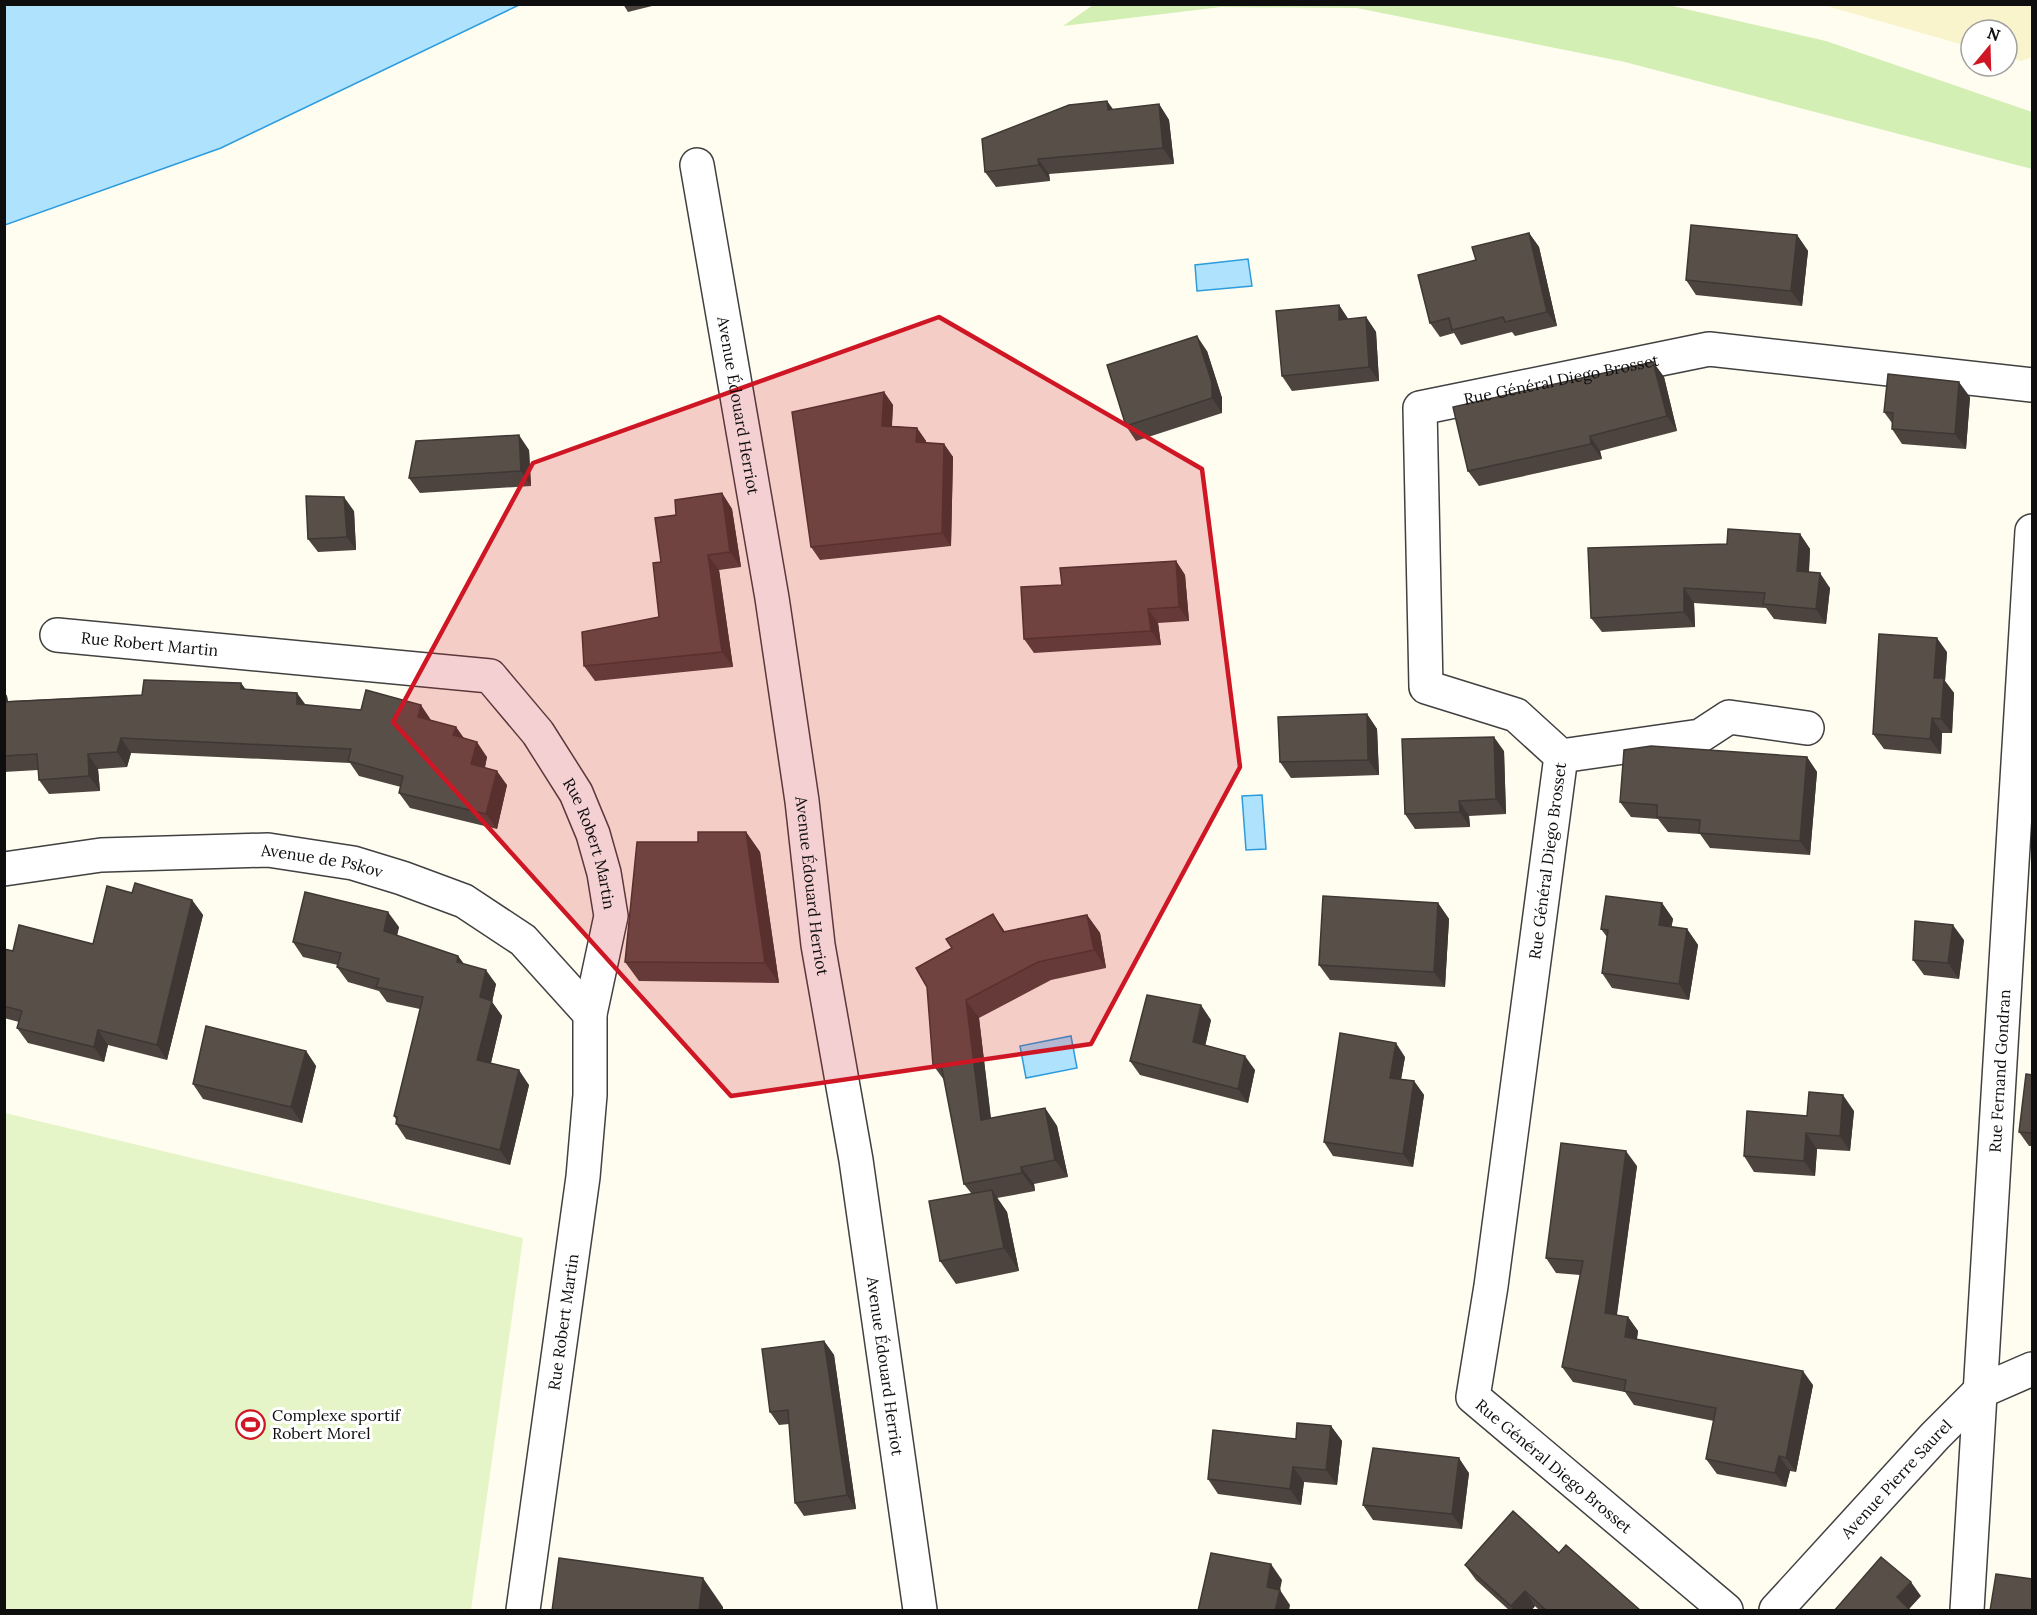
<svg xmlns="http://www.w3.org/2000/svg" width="2037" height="1615" font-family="Lora,serif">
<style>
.farmland{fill:#f9f4cc}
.green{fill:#d4efb4}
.pitch{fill:#e6f5c7}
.water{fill:#aee2fd;stroke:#2d9cdc;stroke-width:1.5}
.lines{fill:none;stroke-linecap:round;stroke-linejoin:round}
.minor-casing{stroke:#414141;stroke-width:36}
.minor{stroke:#fff;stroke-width:33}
.wall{fill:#4d443f}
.shaded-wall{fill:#3e3733}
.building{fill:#594f49;stroke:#3e3733;stroke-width:1.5}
.marked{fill:#cf1625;fill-opacity:0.2;stroke:#cf1625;stroke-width:4.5;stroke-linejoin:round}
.labels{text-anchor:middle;stroke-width:6;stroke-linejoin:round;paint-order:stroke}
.street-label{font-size:16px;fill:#0e0e0e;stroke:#fff}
.poi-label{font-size:16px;fill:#0e0e0e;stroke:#fff;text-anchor:start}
</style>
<rect width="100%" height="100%" fill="#fffcf0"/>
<path class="farmland" d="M1823,5H2032V57L2021,61L2007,57V30H1971V47Z"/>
<path class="green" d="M1093,5H1668L1826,41L2032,112V169L1625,62L1357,8L1221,7L1063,26Z"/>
<path class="pitch" d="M5,1113L523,1238L471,1610H5Z"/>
<path class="water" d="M4,5L5,4L519,5L221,148L5,225Z
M1248,259L1252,286L1197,291L1195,265Z
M1262,795L1266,849L1246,850L1242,796Z
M1071,1036L1077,1068L1026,1078L1020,1046Z"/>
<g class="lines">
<defs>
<g id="minor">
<path id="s1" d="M697,165L772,598L802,801L818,945L856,1160L920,1610"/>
<path id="s2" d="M57,635L490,676L538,733L576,793L593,834L604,873L611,916L590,1014V1095L583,1177L523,1610"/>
<path d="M1561,756L1700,736L1729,717L1807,728"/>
<path id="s3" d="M4,869L101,855L268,850L353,863L402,878L464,901L523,940L590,1014"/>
<path id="s4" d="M1726,1610L1473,1397L1491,1286L1561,756L1516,715L1426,687L1420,408L1709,349L2032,385"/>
<path id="s5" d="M1776,1610L1935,1436L1979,1392L2032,1369"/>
<path id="s6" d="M1967,1610L2032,531"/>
</g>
</defs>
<use href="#minor" class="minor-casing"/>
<use href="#minor" class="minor"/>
</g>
<path class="wall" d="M623,4H660L628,12Z
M1107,101L1113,110L1159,104L1169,120L1174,164L1049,174L1050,181L996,187L985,172Z
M1529,233L1539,247L1557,326L1515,336L1512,332L1461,345L1454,333L1440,337L1430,323L1476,260Z
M1797,235L1808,251L1802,306L1696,295L1686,280Z
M1339,305L1348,319L1366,317L1376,332L1379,381L1292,391L1282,376Z
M1207,351L1222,398V413L1136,441L1126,426Z
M1653,362L1664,377L1677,431L1600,451L1602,459L1479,486L1468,471Z
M884,392L893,405L892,426L917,428L926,441V443L944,444L953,457L951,546L820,560L811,547Z
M1970,397L1966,449L1902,444L1892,429V423L1884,412Z
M529,450L531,486L420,493L409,478Z
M722,493L732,509L741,567L719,570L733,667L595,681L584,666L659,617L676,515Z
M354,511L356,550L318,552L308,539Z
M1800,534L1810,549L1809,572L1830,588L1826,624L1774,619L1766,608L1694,603L1695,627L1602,632L1591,618L1727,544Z
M1176,561L1185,575L1189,621L1158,623L1161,645L1034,653L1024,639L1062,585Z
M1947,652L1945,681L1954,693L1952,733H1942L1941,754L1884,749L1873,734Z
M241,683L246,690L305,705L431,720L456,727L464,738L487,757L485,768L507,785L497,829L410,808L399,793L401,787L359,776L350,763L131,753L127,767L98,769L100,791L49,794L39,780L38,770L4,772V692L7,696L8,701L142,695Z
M1367,714L1377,729L1379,775L1291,778L1280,762Z
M1504,751L1506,814L1469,816L1470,827L1415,829L1405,814Z
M1807,757L1817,772L1810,855L1710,848L1700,834L1668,832L1658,819L1631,817L1620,802Z
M746,832L760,852L779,983L639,981L625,962L698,842Z
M132,893L192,900L203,915L167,1060L108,1045L104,1062L28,1043L17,1028L19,1022L4,1018V949L13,951L93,944Z
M1438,903L1449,919L1445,987L1330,980L1319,965Z
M1662,903L1673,919L1671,927L1687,929L1698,945L1689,1000L1612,988L1602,973L1607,937L1601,929Z
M993,914L1005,932L1087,915L1100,933L1106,968L1051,980L979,1018L991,1118L1045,1108L1057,1126L1068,1177L1034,1184L1035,1191L997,1198L1007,1212L1019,1271L956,1284L940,1261L971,1193L964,1184L944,1080L933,1065L952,948Z
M399,927L397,936L458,956L464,964L496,984L492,1002L502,1016L491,1063L529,1085L510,1165L406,1139L396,1124L397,1121L394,1116L420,1009L387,1002L379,991L348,982L337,967L338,965L303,957L293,942Z
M1964,940L1959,979L1924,975L1913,960Z
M1211,1020L1205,1045L1255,1070L1248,1103L1140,1075L1130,1061Z
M306,1051L316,1066L302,1123L203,1099L193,1084Z
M1405,1057L1401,1079L1414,1081L1424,1095L1413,1167L1333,1156L1324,1142Z
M2032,1075V1146H2029L2019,1132Z
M1854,1111L1850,1151L1817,1149L1815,1176L1754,1172L1744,1156L1807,1116Z
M1637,1166L1617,1315L1628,1317L1638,1331L1637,1339L1813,1385L1796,1472L1790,1471L1786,1487L1717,1474L1706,1459L1714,1421L1634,1405L1625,1392L1573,1382L1562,1367L1580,1275L1556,1273L1546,1258Z
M824,1341L834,1355L856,1509L804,1516L795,1503L789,1424L779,1425L770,1412Z
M1331,1426L1342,1441L1337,1485L1304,1482L1301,1505L1218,1494L1208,1479L1296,1439Z
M1469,1473L1462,1529L1373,1520L1363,1505Z
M1559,1553L1641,1611H1540L1535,1606L1531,1611H1510L1476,1580L1465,1565Z"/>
<path class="shaded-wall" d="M1107,101L1118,116L1108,110Z
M1159,104L1169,120L1174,164L1163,148Z
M1038,159L1049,174L1050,181L1039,165Z
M1529,233L1539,247L1557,326L1547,312Z
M1797,235L1808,251L1802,306L1791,291Z
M1339,305L1349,320H1339Z
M1366,317L1376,332L1379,381L1369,367Z
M1197,336L1207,351L1222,398V413L1212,398Z
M1653,362L1664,377L1677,431L1667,416Z
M1959,382L1970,397L1966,449L1955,434Z
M884,392L893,405L891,439L882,426Z
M917,428L926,441L925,455L916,442Z
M519,435L529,450L531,486L521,471Z
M1590,436L1600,451L1602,459L1591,444Z
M944,444L953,457L951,546L942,533Z
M722,493L732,509L741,567L730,552Z
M344,497L354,511L356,550L347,537Z
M1800,534L1810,549L1808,586L1797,571Z
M708,555L719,570L733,667L722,652Z
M1176,561L1185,575L1189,621L1179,607Z
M1820,573L1830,588L1826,624L1816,609Z
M1684,588L1694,603L1695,627L1684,612Z
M1148,609L1158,623L1161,645L1151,631Z
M1937,638L1947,652L1945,681L1954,693L1952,733L1941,719L1934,678Z
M241,683L252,698L241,689Z
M4,692L7,696L10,717L4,708Z
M297,693L308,708L297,704Z
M421,705L431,720L418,717Z
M1367,714L1377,729L1379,775L1368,760Z
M1932,718L1942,733L1941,754L1930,739Z
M456,727L466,742L453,735Z
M1494,737L1504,751L1506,814L1496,799Z
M121,738L131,753L127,767L117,752Z
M477,742L487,757L482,779L471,764Z
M88,754L98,769L100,791L89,776Z
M1807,757L1817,772L1810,855L1800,841Z
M497,771L507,785L497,829L486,814Z
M1459,801L1469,816L1470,827L1460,812Z
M746,832L760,852L779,983L765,963Z
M192,900L203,915L167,1060L157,1045Z
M1438,903L1449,919L1445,987L1434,972Z
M1662,903L1673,919L1669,940L1659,925Z
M388,912L399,927L394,946L384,931Z
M993,914L1005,932H1003Z
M1087,915L1100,933L1106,968L1094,950Z
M1953,925L1964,940L1959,979L1948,963Z
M1687,929L1698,945L1689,1000L1679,984Z
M458,956L469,971L457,962Z
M486,970L496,984L492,1002L502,1016L488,1075L477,1060L480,997Z
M966,1000L979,1018L993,1138L981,1120Z
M1201,1005L1211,1020L1203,1056L1193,1042Z
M98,1030L108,1045L104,1062L94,1047Z
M1396,1043L1405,1057L1399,1091L1390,1078Z
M306,1051L316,1066L302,1123L291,1107Z
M1245,1056L1255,1070L1248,1103L1238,1089Z
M519,1070L529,1085L510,1165L500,1150Z
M1414,1081L1424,1095L1413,1167L1403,1154Z
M1843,1095L1854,1111L1850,1151L1840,1136Z
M1045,1108L1057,1126L1068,1177L1055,1160Z
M1806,1133L1817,1149L1815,1176L1804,1161Z
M1626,1151L1637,1166L1615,1327L1605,1313Z
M1021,1167L1034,1184L1035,1191L1022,1173Z
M992,1190L1007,1212L1019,1271L1004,1248Z
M1628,1317L1638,1331L1635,1351L1625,1337Z
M824,1341L834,1355L856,1509L847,1495Z
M1803,1371L1813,1385L1796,1472L1786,1458Z
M1331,1426L1342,1441L1337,1485L1326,1470Z
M1779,1456L1790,1471L1786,1487L1775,1473Z
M1459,1458L1469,1473L1462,1529L1452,1514Z
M1293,1467L1304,1482L1301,1505L1290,1489Z
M1271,1564L1282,1580L1280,1590L1290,1605L1289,1611H1275L1267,1587Z
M703,1578L723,1607V1611H699Z
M1911,1582L1921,1596L1909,1609L1910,1611H1907L1897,1597Z
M1525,1591L1535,1606L1531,1611H1514L1511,1606Z"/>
<path class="building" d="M1107,101L1108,110L1159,104L1163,148L1038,159L1039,165L985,172L982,139L1069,105Z
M1691,225L1797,235L1791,291L1686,280Z
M1529,233L1547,312L1505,322L1503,317L1452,330L1449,318L1430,323L1418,275L1476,260L1472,247Z
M1339,305V320L1366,317L1369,367L1282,376L1276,311Z
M1197,336L1212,383V398L1126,426L1107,365Z
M1653,362L1667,416L1590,436L1591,444L1468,471L1453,407Z
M1888,374L1959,382L1955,434L1892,429L1893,413L1884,412Z
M884,392L882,426L917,428L916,442L944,444L942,533L811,547L792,412Z
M519,435L521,471L409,478L416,441Z
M722,493L730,552L708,555L722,652L584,666L582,632L659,617L653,563L661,562L655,518L676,515L675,500Z
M306,496L344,497L347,537L308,539Z
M1728,529L1800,534L1797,571L1820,573L1816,609L1763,604L1765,593L1684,588V612L1591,618L1588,548L1727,544Z
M1176,561L1179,607L1148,609L1151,631L1024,639L1021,587L1062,585L1060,568Z
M1879,634L1937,638L1934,678H1944L1941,719L1932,718L1930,739L1873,734Z
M144,680L241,683V689L297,693V704L361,710L366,690L421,705L418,717L456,727L453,735L477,742L471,764L497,771L486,814L399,793L403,776L348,761L351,749L121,738L117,752L88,754L89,776L39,780L37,754L4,756V702L142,695Z
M1367,714L1368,760L1280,762L1278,717Z
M1494,737L1496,799L1459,801L1460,812L1405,814L1402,739Z
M1651,746L1807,757L1800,841L1699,833L1700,820L1657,817V805L1620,802L1624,750Z
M698,832H746L765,963L625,962L637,842H698Z
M135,883L192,900L157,1045L98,1030L94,1047L17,1028L22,1011L4,1006V949L13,951L19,925L93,944L107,886L132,893Z
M305,892L388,912L384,931L458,956L457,962L486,970L480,997L492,1001L477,1060L519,1070L500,1150L396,1124L397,1117L394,1116L423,997L376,987L379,979L337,967L341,953L293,942Z
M1323,896L1438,903L1434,972L1319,965Z
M1606,896L1662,903L1659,925L1687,929L1679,984L1602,973L1608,930L1601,929Z
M993,914L1003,932L1087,915L1094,950L1038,962L966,1000L981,1120L1045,1108L1055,1160L1021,1167L1022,1173L964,1184L941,1064L933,1065L927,987L916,968L952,948L946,939Z
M1915,921L1953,925L1948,963L1913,960Z
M1147,995L1201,1005L1193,1042L1245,1056L1238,1089L1130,1061Z
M206,1026L306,1051L291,1107L193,1084Z
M1340,1033L1396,1043L1390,1078L1414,1081L1403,1154L1324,1142Z
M2026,1074L2032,1075V1133L2019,1132Z
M1809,1092L1843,1095L1840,1136L1806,1133L1804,1161L1744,1156L1747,1111L1807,1116Z
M1561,1143L1626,1151L1605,1313L1628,1317L1625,1337L1803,1371L1786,1458L1779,1456L1775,1473L1706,1459L1716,1408L1624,1391L1626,1380L1562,1367L1583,1261L1546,1258Z
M992,1190L1004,1248L940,1261L929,1201Z
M824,1341L847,1495L795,1503L788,1410L770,1412L762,1349Z
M1297,1423L1331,1426L1326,1470L1293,1467L1290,1489L1208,1479L1213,1430L1296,1439Z
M1373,1448L1459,1458L1452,1514L1363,1505Z
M1513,1511L1559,1553L1566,1545L1641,1611H1547L1525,1591L1511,1606L1465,1565Z
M1211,1553L1271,1564L1267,1587L1280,1590L1275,1611H1198Z
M1881,1557L1911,1582L1897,1597L1909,1609L1907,1611H1834Z
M559,1558L703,1578L699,1611H552Z
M1996,1574L2032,1579V1611H1990Z"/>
<path class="marked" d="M939,317L1202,469L1240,767L1091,1044L731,1096L393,722L533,463Z"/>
<defs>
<symbol id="stadium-ring" viewBox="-11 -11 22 22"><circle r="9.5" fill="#fff" stroke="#cf1625" stroke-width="1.5"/><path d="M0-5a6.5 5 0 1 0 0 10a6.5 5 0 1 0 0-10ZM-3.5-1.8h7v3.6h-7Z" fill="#cf1625"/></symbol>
</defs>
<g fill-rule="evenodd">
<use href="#stadium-ring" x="234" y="1408" width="33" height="33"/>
</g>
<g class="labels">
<g class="street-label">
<text dy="6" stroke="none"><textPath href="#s4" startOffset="1556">Rue Général Diego Brosset</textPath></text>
<text dy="6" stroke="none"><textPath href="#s1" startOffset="244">Avenue Édouard Herriot</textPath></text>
<text dy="6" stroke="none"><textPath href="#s2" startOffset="93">Rue Robert Martin</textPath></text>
<text dy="6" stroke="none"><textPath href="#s2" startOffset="633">Rue Robert Martin</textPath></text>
<text dy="6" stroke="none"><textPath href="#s4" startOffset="872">Rue Général Diego Brosset</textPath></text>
<text dy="6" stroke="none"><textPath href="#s3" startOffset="320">Avenue de Pskov</textPath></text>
<text dy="6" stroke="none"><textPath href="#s1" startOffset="730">Avenue Édouard Herriot</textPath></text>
<text dy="6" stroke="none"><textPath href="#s6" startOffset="540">Rue Fernand Gondran</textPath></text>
<text transform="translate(563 1322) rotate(-82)" y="6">Rue Robert Martin</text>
<text dy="6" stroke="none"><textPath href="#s1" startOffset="1216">Avenue Édouard Herriot</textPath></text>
<text transform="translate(1554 1466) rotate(40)" y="6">Rue Général Diego Brosset</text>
<text dy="6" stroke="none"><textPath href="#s5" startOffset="178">Avenue Pierre Saurel</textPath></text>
</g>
<g class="poi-label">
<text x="272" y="1421">Complexe sportif<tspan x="272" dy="18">Robert Morel</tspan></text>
</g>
</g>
<rect width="2037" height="1615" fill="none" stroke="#0e0e0e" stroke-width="12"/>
<g transform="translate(1989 48) rotate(19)"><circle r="28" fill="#ffffff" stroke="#9f9f9f" stroke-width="1.5"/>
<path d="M0-4.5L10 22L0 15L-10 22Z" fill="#cf1625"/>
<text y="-9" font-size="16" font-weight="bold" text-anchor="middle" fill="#0e0e0e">N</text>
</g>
</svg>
